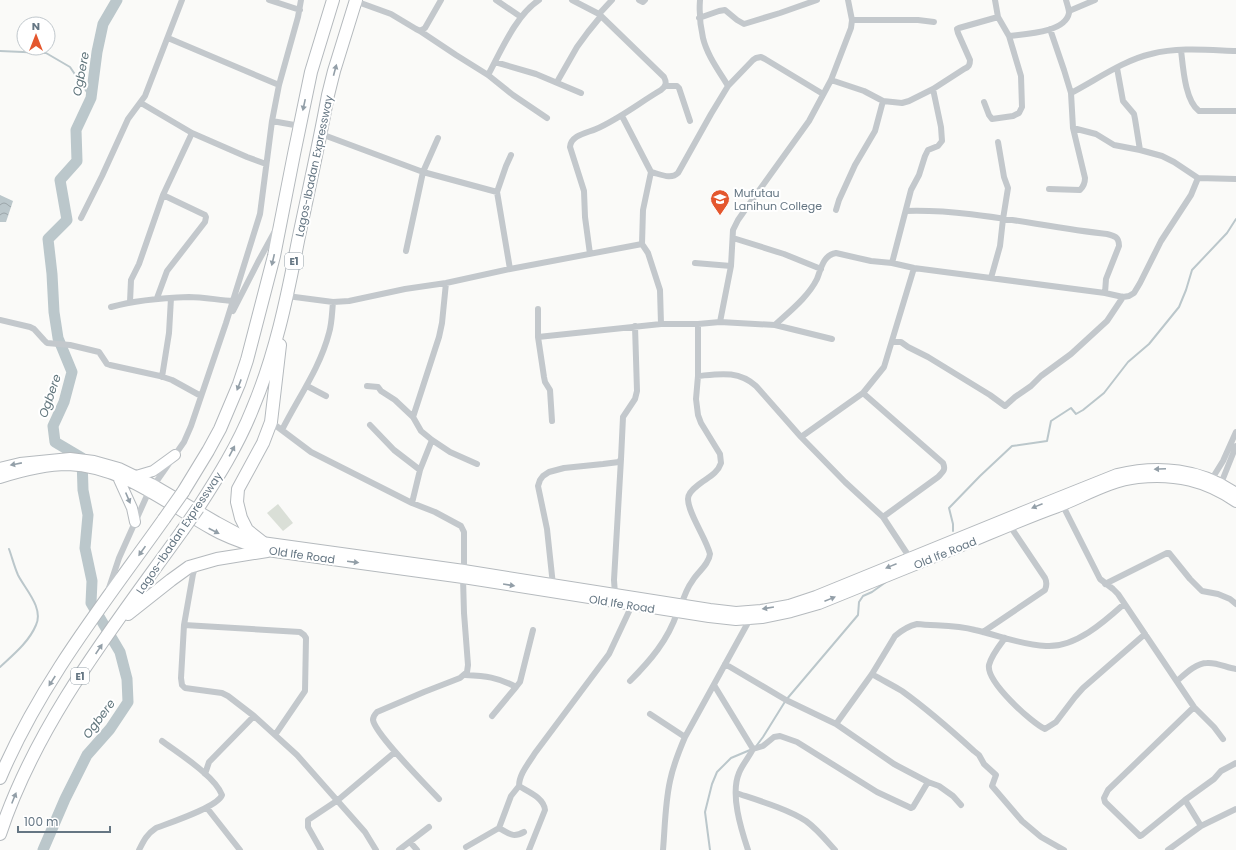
<svg xmlns="http://www.w3.org/2000/svg" width="1236" height="850" font-family="Poppins,sans-serif">
<style>
.pitch{fill:#dadfd7}
.water{fill:url(#water-waves)}
.lines{fill:none;stroke-linecap:round;stroke-linejoin:round}
.stream{stroke:#bbc7cb;stroke-width:2}
.river{stroke:#bbc7cb;stroke-width:11}
.primary-casing{stroke:#b5babe;stroke-width:12}
.motorway-casing{stroke:#b4b9bd;stroke-width:14}
.minor{stroke:#c3c8cc;stroke-width:6}
.primary{stroke:#fff;stroke-width:10}
.motorway{stroke:#fff;stroke-width:12}
.motorway-bridge-casing{stroke:#b4b9bd;stroke-width:14;stroke-linecap:butt}
.motorway-bridge{stroke:#fff;stroke-width:12}
.oneway{fill:#939fa8}
.labels{text-anchor:middle;stroke-width:4;stroke-linejoin:round;paint-order:stroke}
.shield{fill:#fff;stroke:#939fa8;stroke-width:1}
.shield-label{font-size:10px;font-weight:bold;fill:#657683}
.street-label{font-size:11px;fill:#657683;stroke:#fff}
.poi-label{font-size:11px;fill:#657683;stroke:#fff;text-anchor:start}
.water-label{font-size:12px;font-style:italic;fill:#60757c;stroke:#fff}
</style>
<defs>
<pattern id="water-waves" width="16" height="10" patternUnits="userSpaceOnUse"><rect width="16" height="10" fill="#bbc7cb"/><path d="M0 5q4-4 8 0t8 0" fill="none" stroke="#9ca6aa"/></pattern>
</defs>
<rect width="100%" height="100%" fill="#fafaf8"/>
<path class="pitch" d="M278,504L293,523L283,531L267,513Z"/>
<path class="water" d="M0,195L13,201L6,222H0Z"/>
<g class="lines">
<path class="stream" d="M0,51L46,53L70,67L91,98
M953,531V524L949,508L980,476L1012,446L1047,441L1051,421L1071,408L1076,414L1083,410L1104,393L1128,362L1149,344L1179,307L1186,290L1192,270L1227,233L1236,219
M0,667C13,655 29,642 36,625C44,608 25,589 18,575C14,566 12,557 9,549
M757,745L763,737L786,700L858,615L859,602L863,596L872,592L886,582
M710,850L705,812L712,784L717,772L731,758L750,750"/>
<path class="river" d="M43,850L65,799L87,755L110,729L128,702L127,679L120,652L91,603L92,581L85,548L88,515L83,490L82,458L55,442L53,426L64,402L72,372L58,338L54,312L52,274L48,239L67,220L60,180L77,161L76,130L91,98L97,52L103,24L117,0"/>
<defs>
<path id="primary" d="M0,468L20,463L70,458L94,461L119,468L154,485L217,522L243,536L262,542L464,570L710,609L736,612L761,610L789,605L816,596L1032,508L1117,474C1158,464 1201,468 1236,493
M117,475L132,508L135,522
M136,476L153,471L175,455
M0,478C22,471 46,465 68,465C123,467 166,504 211,529C228,539 247,545 267,551L463,578L709,617L736,620L762,618L791,612L819,604C865,585 911,567 957,548C991,534 1024,519 1058,507C1084,497 1110,481 1138,478C1175,474 1206,481 1236,502"/>
<path id="motorway" d="M183,492L208,451L220,429L239,384L247,360L274,256L294,154L311,72L333,0
M198,508C218,477 238,445 252,410C275,356 287,298 298,241C308,193 319,144 328,95L334,71L356,0
M262,542L247,530L241,518L237,502L238,489L263,443L271,422L280,345
M128,614L171,580L189,567L217,559L267,551
M0,778C40,683 105,602 164,519
M0,834C37,722 114,626 182,531"/>
</defs>
<use href="#primary" class="primary-casing"/>
<use href="#motorway" class="motorway-casing"/>
<path class="minor" d="M269,0L300,10
M496,0L521,17
M572,0L599,14L664,77C667,83 666,86 661,90C639,103 619,119 596,129C587,133 571,135 570,147L584,191L585,217L590,254
M639,0L643,2L645,0
M700,0C699,13 700,25 703,38C707,55 719,71 728,86
M355,1L391,14L416,29L420,31L456,55L488,75L513,95L547,118
M1069,11L1095,0
M599,14L612,0
M699,18L719,11L725,10L737,20L744,24L780,13L817,0
M852,20H918L934,22
M420,31L425,28L441,0
M1009,36C1025,34 1065,33 1069,13C1069,9 1067,4 1066,0
M168,38L279,85
M1181,50C1183,67 1185,101 1199,111H1236
M495,62L536,74L581,93
M1117,68L1123,101L1134,114L1135,119L1140,150
M488,75C501,51 516,15 539,0
M831,80L864,91L883,101L902,103L909,101L933,89L964,69C969,67 970,65 970,60L958,33L957,29L959,28L998,17
M557,82L577,47L588,32L601,16
M665,86H677L679,88L690,121
M1071,93C1096,80 1124,60 1151,54C1178,47 1208,50 1236,51
M984,102L989,115L992,119L1013,116L1019,113L1022,107L1021,76L1009,36L998,17L995,0
M141,103L192,133L247,157L266,164
M622,116L651,172L643,210L642,244L648,253L660,290L661,324
M272,121L300,126
M1073,128L1096,134L1114,145L1140,150L1162,156L1174,162L1198,178L1236,179
M321,134L423,172L497,192
M651,172C660,174 671,180 678,173L711,114L728,86L753,60L756,58L761,57L765,59L823,94
M1049,189L1080,190C1084,186 1085,183 1085,178L1073,128L1071,93L1064,70L1050,29
M836,210L839,200L855,165L875,131L883,101
M906,211C974,209 1040,227 1107,234C1115,236 1119,237 1119,246L1106,279L1105,293
M81,218L102,176L128,119L145,96L182,0
M733,238L784,254L821,269
M406,251L423,172L438,138
M695,263L731,266
M892,263L911,190L919,175L925,156L928,150L938,146L942,141L941,127L933,89
M510,269L497,192L506,166L511,155
M991,278L1000,246L1003,219L1008,188L1004,177L998,142
M287,296L333,302L349,301L405,289L446,283L510,269L642,244
M157,298L167,271L205,222L206,217L205,215L163,195
M130,302L131,280L139,264L163,195L192,133
M111,307C136,300 162,298 189,297C203,297 218,300 233,301
M538,309V337L544,377L545,382L550,390L552,421
M233,311L258,262L275,231
M0,320L30,327L34,329L44,340L47,343L70,345L99,352L107,364L110,365L160,376L172,380L201,396
M720,322L731,266L733,230L738,220L745,210L809,121L831,80L851,28L852,20L848,0
M775,325C790,311 808,297 817,279C821,269 823,255 836,253L871,261L892,263L914,268L1105,293L1123,297L1129,296L1134,293L1140,283L1161,241L1191,195L1198,178
M538,337L661,324H698L720,322L775,325L832,339
M892,342H901L908,347L928,357L990,395L1005,406L1015,397L1031,386L1041,376L1071,354L1107,321L1123,297
M698,376C719,374 738,370 756,386L801,437L845,482L883,517L910,558
M162,377L169,333L171,298
M307,386L326,396
M367,386L378,387L381,391L395,400L413,417L421,431L432,440L450,452L477,464
M863,393L943,463C946,470 943,472 938,477L883,517
M413,417L439,337L442,323L446,283
M271,422L311,452L412,503L435,512L461,526L464,532V570
M370,425L394,450L420,470
M282,430C298,398 320,368 329,333C332,323 332,312 333,302
M801,437L863,393L884,367L914,268
M1210,482L1223,461L1236,432
M154,485L184,442L191,426L226,323L260,214L272,121L279,85L298,17L301,0
M1220,486L1236,446
M1061,502L1100,579L1113,589L1118,594L1194,707L1214,727L1223,739
M412,503L420,470L432,440
M198,565L195,568L193,574L184,625L181,678L182,685L185,688L222,693L228,696L254,716L297,755L365,832L376,850
M1105,584L1167,553H1169L1190,579L1202,591L1218,594L1230,599L1236,604
M553,585L547,529L538,486L540,480L543,476L549,472L564,468L603,464L619,462L621,459L623,417L635,399L637,391L635,326
M109,588L119,558L149,491
M615,594L614,580L621,459
M681,606C684,596 687,588 693,580C698,572 709,564 710,554C706,538 688,513 688,499C688,493 693,489 697,486C706,478 717,475 721,463L720,454L701,423L698,415L696,399L698,376V324
M184,625L300,632L304,635L306,638L305,691L275,735
M983,632L1045,590C1047,585 1047,582 1045,578L1010,526
M1005,638C999,646 991,656 989,665C986,682 1032,723 1045,729L1056,722L1075,697L1083,688L1145,634
M725,664L786,700L836,724L894,764L928,782L939,786L953,796L961,805
M872,674C882,680 892,685 902,691C927,709 951,730 974,751L979,755L984,764L996,775L992,786L1022,821L1041,837L1064,850
M465,675C486,676 497,677 516,687L520,682L533,630
M630,681C650,661 668,640 677,613
M1177,681C1185,674 1196,663 1207,663C1217,662 1227,668 1236,669
M714,685L753,749
M650,714L685,737
M492,716L516,687
M836,724L872,674L895,636C902,630 908,626 917,624C936,626 956,625 975,630C998,635 1021,645 1046,646C1075,648 1104,622 1124,604
M205,774L209,762L254,716
M736,793C757,800 788,809 806,821C817,829 826,840 835,850
M439,799C427,786 375,734 373,720C373,717 375,714 377,712L424,692L460,678L467,672L468,665L464,613L463,578
M1185,800L1142,835L1140,836L1105,802L1104,798L1108,790L1194,707
M207,808L240,850
M1201,826L1185,800L1214,779L1221,771L1236,763
M499,828C510,834 513,838 524,832
M410,842L417,850
M466,847L499,828L511,796L519,786
M139,850C144,840 147,834 156,828C169,823 218,807 222,795C215,776 178,753 162,741
M321,850L308,827V820L338,800L395,752
M399,850L429,827
M529,850L545,810C544,798 529,792 519,786C519,774 529,763 535,753L609,654L632,605
M663,850C665,827 665,804 670,781C673,766 679,751 685,737L750,619
M748,850C741,829 730,794 739,773C742,765 749,757 753,749L763,746L774,737L780,736L797,742L877,792L909,807L911,808L913,807L928,782
M1168,850L1201,826L1236,809"/>
<use href="#primary" class="primary"/>
<use href="#motorway" class="motorway"/>
<defs>
<path id="motorway-bridge" d="M164,519L183,492
M182,531L198,508"/>
</defs>
<use href="#motorway-bridge" class="motorway-bridge-casing"/>
<use href="#motorway-bridge" class="motorway-bridge"/>
</g>
<defs><path id="oneway-solid" d="M-6-.8H1V-3.2L6.5 0L1 3.2V.8H-6Z"/></defs>
<g class="oneway">
<use href="#oneway-solid" transform="translate(335 70) rotate(-75)"/>
<use href="#oneway-solid" transform="translate(304 105) rotate(102)"/>
<use href="#oneway-solid" transform="translate(273 260) rotate(103)"/>
<use href="#oneway-solid" transform="translate(239 385) rotate(111)"/>
<use href="#oneway-solid" transform="translate(232 451) rotate(-62)"/>
<use href="#oneway-solid" transform="translate(16 464) rotate(169)"/>
<use href="#oneway-solid" transform="translate(1160 469) rotate(178)"/>
<use href="#oneway-solid" transform="translate(128 498) rotate(67)"/>
<use href="#oneway-solid" transform="translate(1037 506) rotate(158)"/>
<use href="#oneway-solid" transform="translate(214 531) rotate(27)"/>
<use href="#oneway-solid" transform="translate(142 551) rotate(125)"/>
<use href="#oneway-solid" transform="translate(353 562) rotate(7)"/>
<use href="#oneway-solid" transform="translate(891 566) rotate(158)"/>
<use href="#oneway-solid" transform="translate(509 585) rotate(9)"/>
<use href="#oneway-solid" transform="translate(830 599) rotate(-22)"/>
<use href="#oneway-solid" transform="translate(768 608) rotate(171)"/>
<use href="#oneway-solid" transform="translate(99 649) rotate(-56)"/>
<use href="#oneway-solid" transform="translate(52 681) rotate(123)"/>
<use href="#oneway-solid" transform="translate(14 798) rotate(-68)"/>
</g>
<defs>
<symbol id="university-pin" viewBox="-11 -11 22 30"><path d="M0 17L-7.5 6A9.5 9.5 0 1 1 7.5 6Z" fill="#e4572e" stroke="#fff"/><path d="M0-5L7-2L0 1L-7-2ZM-4 1L0 2.5L4 1V4Q0 6-4 4Z" fill="#fff"/></symbol>
</defs>
<g fill-rule="evenodd">
<use href="#university-pin" x="709" y="188" width="22" height="30"/>
</g>
<g class="labels">
<g class="shield">
<rect x="285" y="253" width="18" height="16" rx="3"/>
<rect x="71" y="668" width="18" height="16" rx="3"/>
</g>
<g class="shield-label">
<text x="294" y="265">E1</text>
<text x="80" y="680">E1</text>
</g>
<g class="street-label">
<text transform="translate(314 166) rotate(-78)" y="4">Lagos-Ibadan Expressway</text>
<text transform="translate(179 533) rotate(-56)" y="4">Lagos-Ibadan Expressway</text>
<text transform="translate(945 553) rotate(-22)" y="4">Old Ife Road</text>
<text transform="translate(302 555) rotate(8)" y="4">Old Ife Road</text>
<text transform="translate(622 604) rotate(9)" y="4">Old Ife Road</text>
</g>
<g class="poi-label">
<text x="734" y="197">Mufutau<tspan x="734" dy="13">Lanihun College</tspan></text>
</g>
<g class="water-label">
<text transform="translate(81 74) rotate(-79)" y="4">Ogbere</text>
<text transform="translate(50 396) rotate(-71)" y="4">Ogbere</text>
<text transform="translate(99 719) rotate(-53)" y="4">Ogbere</text>
</g>
</g>
<g transform="translate(36 36)"><circle r="19" fill="#ffffff" stroke="#c1c8cd"/>
<path d="M0-3L7 15L0 10L-7 15Z" fill="#e4572e"/>
<text y="-6" font-size="11" font-weight="bold" text-anchor="middle" fill="#657683">N</text>
</g>
<path d="M18 826v6h92v-6" fill="none" stroke="#657683" stroke-width="2"/>
<text x="24" y="826" font-size="12" fill="#657683" stroke="#ffffff" stroke-width="3" paint-order="stroke">100 m</text>
</svg>
